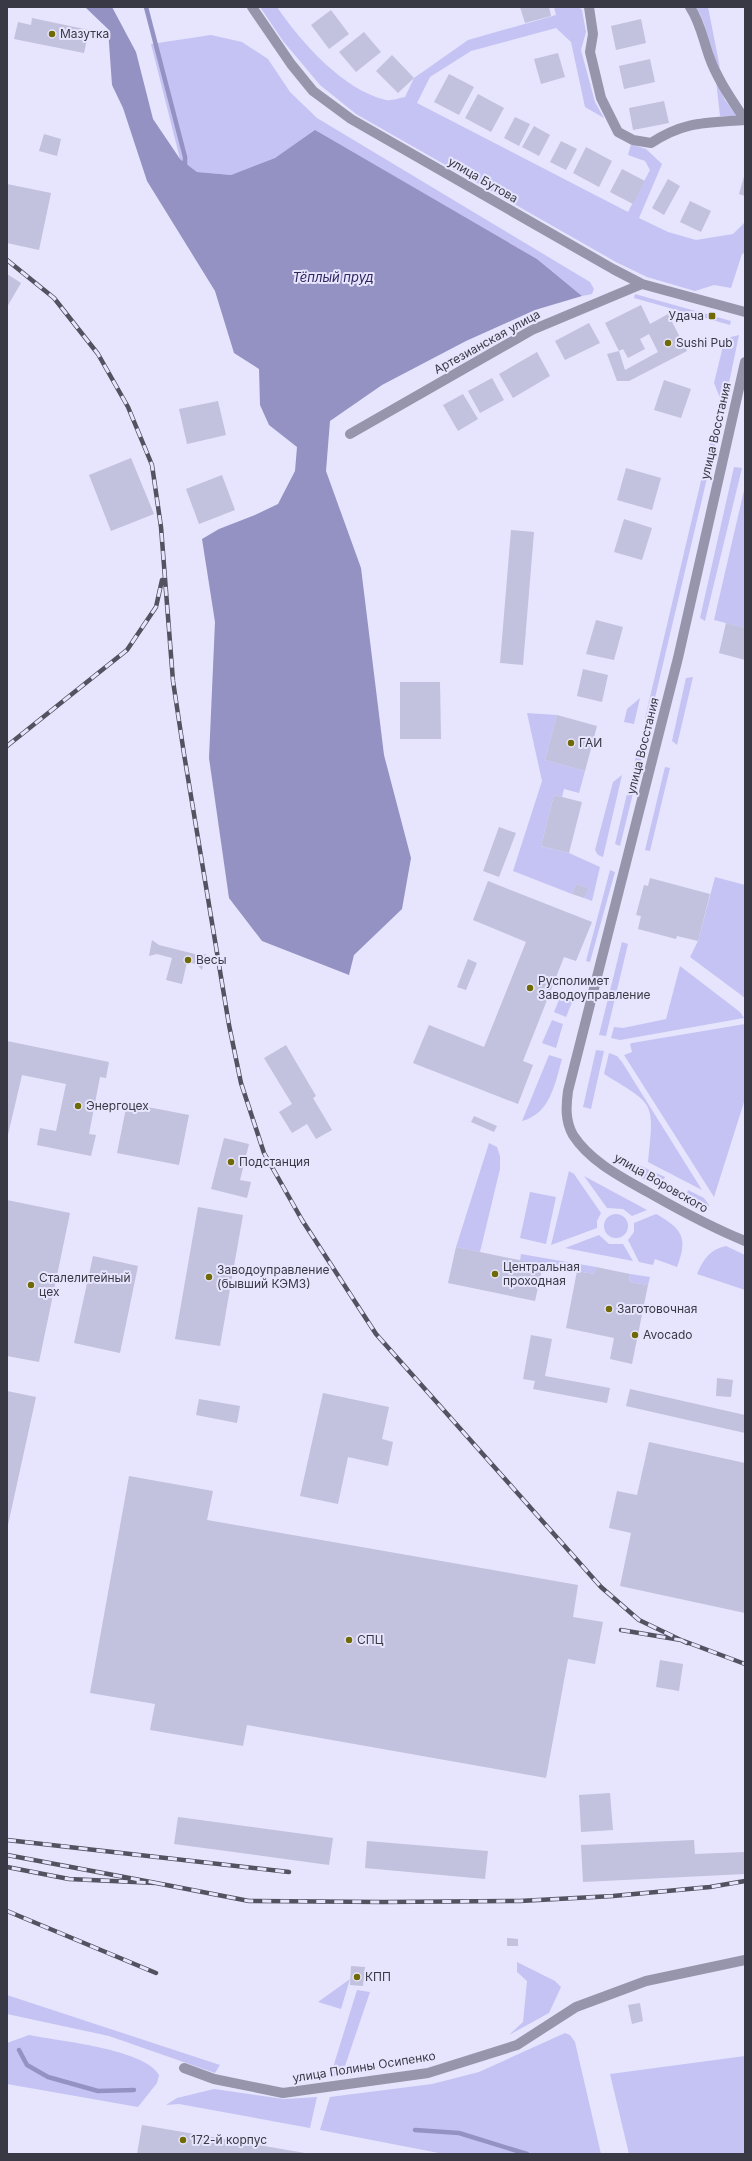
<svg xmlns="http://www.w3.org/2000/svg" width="752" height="2161" font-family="Inter,sans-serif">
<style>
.green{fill:#c5c3f4}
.water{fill:#9491c3}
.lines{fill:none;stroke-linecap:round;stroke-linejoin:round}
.stream{stroke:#9491c3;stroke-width:4.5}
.building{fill:#c2c1de;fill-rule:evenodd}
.minor{stroke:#9695ac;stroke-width:10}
.rail-casing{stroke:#525260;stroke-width:4.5}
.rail{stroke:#e6e5fd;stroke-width:3;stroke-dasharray:9;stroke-linecap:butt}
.poi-dot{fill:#6f6a05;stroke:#e6e5fd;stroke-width:1.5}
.labels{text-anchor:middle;stroke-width:4;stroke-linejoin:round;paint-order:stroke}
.poi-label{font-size:12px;fill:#393945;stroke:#e6e5fd;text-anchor:start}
.street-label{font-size:12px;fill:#393945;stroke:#e6e5fd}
.water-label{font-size:13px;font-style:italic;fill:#302662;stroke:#e6e5fd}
</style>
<rect width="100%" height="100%" fill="#e6e5fd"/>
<path class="green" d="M260,7H277C301,42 343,90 386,100C392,101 399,98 405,97L414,78L468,40L556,15L554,7H579L582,10L586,32L581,50L595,102L604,118L585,107L571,42L556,28L471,51L430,77L417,103L628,212L650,170L645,161L628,155L631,144L646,149L662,164L639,218L668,232L696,240L733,234L745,222V253L742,254L731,288L714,285L695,291L647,277L616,262L356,114L320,85L283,41Z
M696,7H708L720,68C709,49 708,26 696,7Z
M211,35L242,42L268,59L290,92L317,118L590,282L594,289L592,294L582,296L537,259L315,131L275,158L231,175L197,172L180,159L151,44Z
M716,80L725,100L737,116H720Z
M635,294L731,321L730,325L634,298Z
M739,335L725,402L720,398L714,383L723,346L731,337Z
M716,417L721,419L650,719L645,718Z
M734,467L742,468L705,621L700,618Z
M745,486V628L714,620Z
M693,677L677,745L672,741L686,678Z
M640,698L634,724L624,722L627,709Z
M527,713L557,715L545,760L585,771L579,793L564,789L562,797L554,795L541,846L569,853L600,867L592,901L584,898L587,888L576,884L572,894L513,871L542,781Z
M636,756L642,757L620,846L615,844Z
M665,767L670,768L650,851L645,850Z
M622,775L603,857L598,855L595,850L613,782Z
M610,870L615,872L590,962L586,961Z
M715,877L745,885V998L690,957L698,941Z
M622,942L628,944L606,1036L599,1035Z
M680,966L740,1012L744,1018L620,1040L611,1038L614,1027L623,1028L666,1019Z
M563,990L575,995L566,1017L554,1012Z
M552,1020L563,1024L556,1048L542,1043Z
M745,1024V1099L714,1197L624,1055L632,1052L630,1044L632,1043Z
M596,1050L604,1051L591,1109L583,1107Z
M609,1053L617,1056L622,1062L702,1190L648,1162C654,1101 656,1106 604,1074Z
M549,1055L562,1059C555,1084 550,1114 522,1121Z
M489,1143L497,1147L500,1156V1169L480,1252L456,1247Z
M632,1162L665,1177L660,1187L628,1171Z
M569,1171L574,1174L601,1213L597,1221V1228L551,1245Z
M584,1176L647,1210L632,1216L623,1209L607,1208Z
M688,1190L704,1198L709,1205L707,1210L685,1199Z
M530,1192L556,1197L546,1244L520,1238Z
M656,1214C683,1229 688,1238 677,1267L655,1259L653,1265L639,1262L628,1240L634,1232V1223Z
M604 1226a12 12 0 1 1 24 0a12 12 0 1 1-24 0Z
M599,1235L609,1244H623L633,1261L565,1248Z
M726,1246L745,1255V1290L697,1274C703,1260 710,1249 726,1246Z
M521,1254L596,1267L594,1274L520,1261Z
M630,1274L650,1277L648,1285L629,1282Z
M517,1962L555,1981L561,1987L549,2013L509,2035L523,2022L527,1981L517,1972Z
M350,1979L341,2009L318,2002Z
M357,1990L370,1992L342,2075L330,2077Z
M7,1995L220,2065L215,2073L109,2036L7,2014Z
M565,2033L570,2035L575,2042L601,2154H444L320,2130L330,2097L432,2084L479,2072Z
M29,2035C59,2041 145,2049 159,2075L157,2083L138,2107L7,2084V2043Z
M745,2056V2154H629L610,2074Z
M214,2089L284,2099L317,2097L310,2128L179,2104L166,2105L177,2098Z"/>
<path class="water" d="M85,7H112L136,52L153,119L180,159L197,172L231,175L275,158L315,130L537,259L582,296L535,310L466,341L382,385L330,421L326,471L361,568L384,755L411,858L402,909L354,955L349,975L262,941L229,898L209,758L215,622L202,539L219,529L255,515L278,504L295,471L297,447L269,425L260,405L259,369L234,353L215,291L147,181L123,108L112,85L108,29Z"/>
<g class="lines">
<path class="stream" d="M146,7L185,157V168
M19,2050L27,2065L48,2077L98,2091L134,2090
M415,2130L459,2133L527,2154"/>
</g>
<path class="building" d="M520,7H549L551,16L525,23Z
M331,10L349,34L329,49L311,25Z
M32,18L89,30L84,53L14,39L18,22L31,25Z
M641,19L646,43L616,50L611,26Z
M364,32L381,52L356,72L339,52Z
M558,53L565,77L541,84L534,59Z
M392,55L414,78L398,93L376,71Z
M650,59L655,82L624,89L619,66Z
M449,74L474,87L459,115L434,102Z
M478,94L504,108L491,132L465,118Z
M664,101L669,123L633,130L629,108Z
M515,117L530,124L519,146L504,138Z
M534,126L550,135L539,156L522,147Z
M44,134L61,139L57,156L39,151Z
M561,141L577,149L566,170L550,162Z
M586,147L612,161L599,187L573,173Z
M622,169L645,181L633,204L610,192Z
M745,173V196L739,194Z
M668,179L680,186L664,215L652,208Z
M7,184L51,193L39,250L7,243Z
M690,201L711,211L701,232L680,222Z
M7,274L21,283L7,307Z
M641,305L650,324L668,314L687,351L629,381H617L607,354L619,351L605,323ZM649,334L658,352L625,370L619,351L623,349L628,358L645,349L640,339Z
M589,323L600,343L565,360L555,341Z
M537,352L550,376L513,398L499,374Z
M492,378L504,400L480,413L468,391Z
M664,380L691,389L681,418L654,410Z
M463,394L478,419L458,431L443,405Z
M218,401L226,435L187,444L179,409Z
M131,458L154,514L111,531L89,475Z
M626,468L661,478L652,510L617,500Z
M222,475L235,510L199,524L186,489Z
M624,519L652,528L642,560L614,552Z
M511,530L534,532L523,665L500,663Z
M596,620L623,627L614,660L586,654Z
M726,623L745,628V660L719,653Z
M583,669L608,675L602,702L577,696Z
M400,682H440L441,739H400Z
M557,715L597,726L585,771L545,760Z
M554,795L582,802L569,853L541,846Z
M499,827L516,833L499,877L483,871Z
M650,878L710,894L698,941L677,936L676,939L638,929L641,916L636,915L644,885L648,886Z
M488,881L592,922L576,961L564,957L523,1061L533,1065L518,1104L413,1063L429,1025L484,1047L526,942L473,920Z
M576,884L588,888L584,898L572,894Z
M152,940L159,945L199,955L206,954L202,970L196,964L187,962L182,984L166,980L172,958L157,954L149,956Z
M468,959L477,963L466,990L457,987Z
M7,1041L109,1062L106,1078L100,1077L89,1134L96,1135L91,1156L37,1145L40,1128L56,1131L66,1084L22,1075L7,1139Z
M286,1045L316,1096L313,1098L332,1130L316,1139L307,1124L292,1133L279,1112L292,1104L264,1058Z
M127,1103L189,1115L179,1165L117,1153Z
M474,1116L497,1126L494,1132L471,1122Z
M224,1138L249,1144L240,1180L251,1182L247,1198L211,1189Z
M7,1200L70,1213L39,1362L7,1356Z
M198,1207L243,1215L220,1346L175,1339Z
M456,1247L543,1265L535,1301L448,1283Z
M93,1256L138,1266L120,1353L74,1343Z
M596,1267L630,1274L629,1282L648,1285L632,1364L610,1359L614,1338L566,1328L577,1271L594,1274Z
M531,1335L552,1339L545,1376L610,1388L607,1403L533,1389L535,1381L523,1379Z
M717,1378L733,1380L731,1397L716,1396Z
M630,1389L745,1415V1433L626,1406Z
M7,1391L36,1397L8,1525L7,1524Z
M323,1393L389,1407L382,1439L393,1442L388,1466L348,1457L338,1504L300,1496Z
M199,1399L240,1406L237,1423L196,1415Z
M649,1442L745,1463V1613L620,1586L631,1533L609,1528L617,1491L637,1495Z
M129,1476L213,1491L207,1520L578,1585L573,1617L603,1622L595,1664L568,1659L546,1778L247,1725L243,1746L150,1730L155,1704L90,1693Z
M660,1660L683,1664L679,1691L656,1687Z
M610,1793L613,1830L581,1832L579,1795Z
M178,1817L333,1838L329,1865L174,1844Z
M694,1840L695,1854L745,1852V1874L583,1882L581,1845Z
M367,1841L488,1851L485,1879L365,1868Z
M507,1938L518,1939V1946H507Z
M351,1966L365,1967L363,1986L350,1985Z
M640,2003L643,2021L632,2024L628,2005Z
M142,2125L305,2153V2154H137Z"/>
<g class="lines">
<path class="minor" d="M252,7L291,64L313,91L351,119L613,269L642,284L745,312
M589,7L593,34L590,52L601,98L618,132L633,140L651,143C685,121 705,123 745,120
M690,7C700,22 703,39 709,56C717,79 732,100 745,120
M745,362L678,658L568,1091C566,1106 565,1121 573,1135C591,1163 625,1179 653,1195C683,1212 713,1228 745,1241
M350,434L532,330L642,284
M184,2068L214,2079L283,2093L428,2073L517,2045L576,2007L646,1981L745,1960"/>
<defs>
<path id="rail" d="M7,260L54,298L98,354L128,407L152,465L161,527L173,681L184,754L229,1025L241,1083L264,1153L302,1220L376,1334L601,1587L639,1620L687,1643
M7,746L127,650L156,607L162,580
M621,1630L681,1640L745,1664
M7,1840L289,1872
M7,1855L156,1883L69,1879L7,1867
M156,1883L249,1901L383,1902L520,1901L613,1896L710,1887L745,1881
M7,1911L156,1973"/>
</defs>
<use href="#rail" class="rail-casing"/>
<use href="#rail" class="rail"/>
</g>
<g class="poi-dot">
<circle cx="52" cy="34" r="4"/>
<rect x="708" y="312" width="8" height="8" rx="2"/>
<circle cx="668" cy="343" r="4"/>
<circle cx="571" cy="743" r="4"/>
<circle cx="188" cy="960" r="4"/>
<circle cx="530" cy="988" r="4"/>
<circle cx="78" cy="1106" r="4"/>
<circle cx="231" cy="1162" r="4"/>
<circle cx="495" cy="1274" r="4"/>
<circle cx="209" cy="1277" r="4"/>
<circle cx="31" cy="1285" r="4"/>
<circle cx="609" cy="1309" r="4"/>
<circle cx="635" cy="1335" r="4"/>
<circle cx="349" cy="1640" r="4"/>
<circle cx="357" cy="1977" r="4"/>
<circle cx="183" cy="2140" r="4"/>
</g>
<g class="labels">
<g class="poi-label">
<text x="60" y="38">Мазутка</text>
<text x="704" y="320" text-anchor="end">Удача</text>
<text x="676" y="347">Sushi Pub</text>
<text x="579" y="747">ГАИ</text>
<text x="196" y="964">Весы</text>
<text x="538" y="985">Русполимет<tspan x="538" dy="14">Заводоуправление</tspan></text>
<text x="86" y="1110">Энергоцех</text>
<text x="239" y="1166">Подстанция</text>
<text x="503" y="1271">Центральная<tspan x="503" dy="14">проходная</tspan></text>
<text x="217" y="1274">Заводоуправление<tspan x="217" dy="14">(бывший КЭМЗ)</tspan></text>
<text x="39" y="1282">Сталелитейный<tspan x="39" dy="14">цех</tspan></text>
<text x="617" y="1313">Заготовочная</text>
<text x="643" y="1339">Avocado</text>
<text x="357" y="1644">СПЦ</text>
<text x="365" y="1981">КПП</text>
<text x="191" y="2144">172-й корпус</text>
</g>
<g class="street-label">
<text transform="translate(483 180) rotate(30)" y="4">улица Бутова</text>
<text transform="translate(487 342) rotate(-29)" y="4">Артезианская улица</text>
<text transform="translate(716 431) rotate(-77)" y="4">улица Восстания</text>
<text transform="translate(643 746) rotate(-76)" y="4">улица Восстания</text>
<text transform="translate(661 1183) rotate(30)" y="4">улица Воровского</text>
<text transform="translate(364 2067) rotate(-9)" y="4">улица Полины Осипенко</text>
</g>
<g class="water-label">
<text x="333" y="282">Тёплый пруд</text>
</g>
</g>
<rect width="752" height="2161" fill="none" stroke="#393945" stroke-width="16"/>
</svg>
